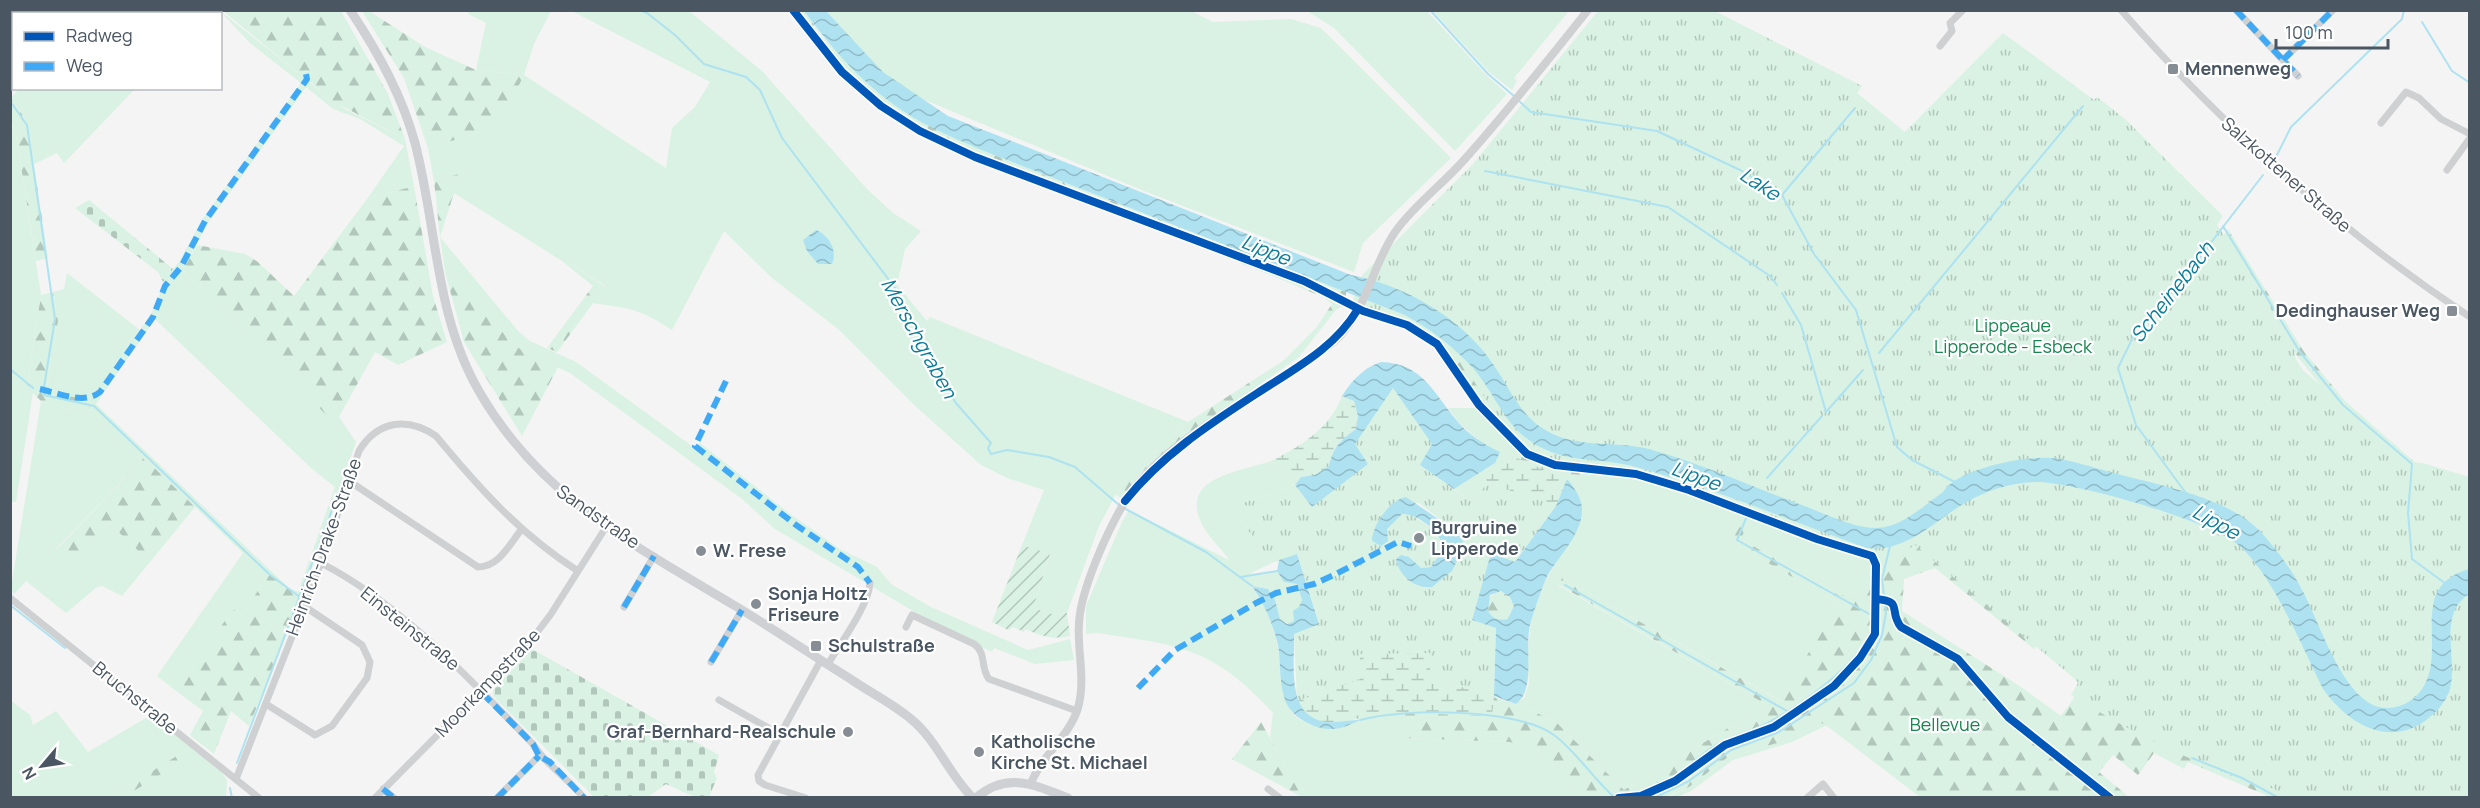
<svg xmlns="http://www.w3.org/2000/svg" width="2480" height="808" font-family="Manrope,sans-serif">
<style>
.grass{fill:#d9f2e3;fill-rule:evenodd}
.forest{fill:url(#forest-firs);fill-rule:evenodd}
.wetland{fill:url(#wetland-marsh)}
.cemetery{fill:url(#cemetery-stones)}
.park{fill:url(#park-tufts);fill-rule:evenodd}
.garden{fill:url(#garden-furrows)}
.water{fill:url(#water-waves);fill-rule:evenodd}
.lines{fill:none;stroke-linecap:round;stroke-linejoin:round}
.stream{stroke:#aee2f0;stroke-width:2}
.minor{stroke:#ced0d2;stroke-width:7}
.tertiary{stroke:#ced0d2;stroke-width:8}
.secondary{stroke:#ced0d4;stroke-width:9}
.quiet{stroke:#3fa9f5;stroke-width:6;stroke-dasharray:12 6;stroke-linecap:butt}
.cycleway-casing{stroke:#fff;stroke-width:11}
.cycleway{stroke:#0057b8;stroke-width:8}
.poi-dot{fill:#868d94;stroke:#fff;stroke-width:2}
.labels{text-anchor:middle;stroke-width:4.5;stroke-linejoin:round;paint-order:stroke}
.poi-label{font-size:18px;font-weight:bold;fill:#4a5661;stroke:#fff;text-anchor:start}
.street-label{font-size:18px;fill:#4a5661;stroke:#fff}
.park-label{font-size:18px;fill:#17864f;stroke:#fff}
.water-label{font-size:20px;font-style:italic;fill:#0c7c9b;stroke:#fff}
</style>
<defs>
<pattern id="forest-firs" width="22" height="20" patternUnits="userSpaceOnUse" patternTransform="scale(1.5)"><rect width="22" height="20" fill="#d9f2e3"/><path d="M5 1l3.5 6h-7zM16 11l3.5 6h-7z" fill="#b2c7bb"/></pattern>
<pattern id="wetland-marsh" width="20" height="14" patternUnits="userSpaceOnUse" patternTransform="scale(1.5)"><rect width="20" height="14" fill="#d9f2e3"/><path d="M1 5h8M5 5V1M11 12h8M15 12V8" fill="none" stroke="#b2c7bb"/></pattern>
<pattern id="cemetery-stones" width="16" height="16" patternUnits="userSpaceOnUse" patternTransform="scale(1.5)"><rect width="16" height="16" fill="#d9f2e3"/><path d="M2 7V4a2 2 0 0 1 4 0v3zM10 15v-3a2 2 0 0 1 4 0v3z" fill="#b2c7bb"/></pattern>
<pattern id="park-tufts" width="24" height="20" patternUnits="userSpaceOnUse" patternTransform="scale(1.5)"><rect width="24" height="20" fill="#d9f2e3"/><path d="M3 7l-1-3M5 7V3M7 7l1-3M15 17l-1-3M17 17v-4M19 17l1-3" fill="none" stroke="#b2c7bb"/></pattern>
<pattern id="garden-furrows" width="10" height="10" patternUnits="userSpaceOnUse" patternTransform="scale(1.5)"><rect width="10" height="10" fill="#d9f2e3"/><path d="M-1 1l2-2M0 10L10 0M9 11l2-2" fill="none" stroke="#b2c7bb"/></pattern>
<pattern id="water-waves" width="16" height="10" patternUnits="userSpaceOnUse" patternTransform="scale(1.5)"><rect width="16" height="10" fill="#aee2f0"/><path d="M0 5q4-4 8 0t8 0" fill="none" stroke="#90bac6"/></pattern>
</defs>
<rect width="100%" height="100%" fill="#f4f4f4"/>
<path class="grass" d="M1189,10L1213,22L1291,19L1321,28L1451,158L1363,243L1354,272L1144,191L913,95L883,72L826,11Z
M220,11L301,75L306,70L311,74L310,83L345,109L405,139L414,186L367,199L404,146L360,119L333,109L306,87L208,223L183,270L279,364L327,415L339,417L356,442L301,598L269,574L242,615L233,609L197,661L179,693L157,676L243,553L144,458L56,549L71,561L108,522L150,562L122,596L102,586L97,587L66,613L26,581L14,594L11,588L41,401L84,414L90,407V400L46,393L58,321L53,292L64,289L67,273L140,330L154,309L165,279L179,262L202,220L301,83L250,43ZM155,319L311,468L335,487L298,592L289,588L96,404Z
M469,11H551L534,44L524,75L666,168L672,128L695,107L710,82L572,11H689L762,71L867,189L893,213L921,231L905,249L897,285L927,321L930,317L1188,422L1135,470L1116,494L1099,526L1067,613L1052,614L1033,608L1050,555L1022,545L1044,490L1007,478L981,465L913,404L838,329L772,278L724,231L672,330C641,309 629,308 592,303L605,286L571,263L562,261L454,193L469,171L434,181L428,148L497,127L523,75L476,70L486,23L468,14Z
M1307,11H1427L1485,74L1507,94L1455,151L1334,28Z
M1433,11H1569L1514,78L1517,81L1512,90L1489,72Z
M19,89H135L64,163L57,153L34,164L28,124L11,97Z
M10,120L16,135L41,295L27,386L33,392L16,502L10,501Z
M440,237L519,332L530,341L576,362L692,446L700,443L789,513L840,549L877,567L891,584L931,607L1028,650L1070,639L1074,660L1035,664L994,648L992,652L940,627L775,529L742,499L570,373L524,352L510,341L452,271L445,272Z
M1448,408H1477L1521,455L1485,481L1487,483L1473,503L1454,489L1495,463L1486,446L1460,424Z
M1271,461L1295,485L1231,507L1272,563L1249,574L1277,571L1284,582L1297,584L1302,600L1295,621L1287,624L1280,619L1275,600L1268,589L1253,586C1268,608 1277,634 1280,661C1283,676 1282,697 1291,711C1301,726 1326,730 1342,727L1416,691L1403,738L1510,742L1539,751L1583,797H1302L1270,738L1273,713C1214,648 1180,645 1097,633L1086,634V606L1122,522L1129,510L1229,560C1222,549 1211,540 1204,528C1175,477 1240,472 1271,461Z
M1569,474L1641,480L1743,515L1732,542L1837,603L1782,701L1562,578L1559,586L1767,705L1624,790L1555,721L1516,704L1524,698L1529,684L1527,658L1531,620L1545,581L1556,563L1576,490L1567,479Z
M1750,518L1866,559L1870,565V587L1840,596L1741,539Z
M10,700L30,715L33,725L56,711L88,752L151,715L222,773L227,780L226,797H124L193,754L188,749L110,797H11Z
M1823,723L1827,725L1792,742L1733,760L1691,791L1677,797L1666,798L1689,787L1728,757L1791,739Z"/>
<path class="forest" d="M223,11H341L388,94L405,139L336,103L310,82L311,74L306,70L301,75Z
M362,11H369L425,47L476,70L524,75L498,127L428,148L404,78Z
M793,11H804L821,35L872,88L917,119L979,149L1346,292V303L1336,310L1299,357L1164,452L1140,474L1121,499L1116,494L1135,470L1188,422L1283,361L1316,328L1332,304L1323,297L1178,237L973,162L975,156C943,141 909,128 880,106C846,80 819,45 793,11Z
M11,97L28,124L48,258L36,261L16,135L11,120Z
M469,171L454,193L440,237L434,181Z
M414,186L433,296L447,342L398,365L375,352L339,417L327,416L279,364L183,270L197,245L245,254L258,262L294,296L367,199Z
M2228,229L2303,350L2345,401L2418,465L2414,511L2345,416L2297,356L2223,236Z
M562,261L571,263L605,287L557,352L547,348L593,286Z
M452,271L510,341L524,352L558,367L522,436L464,342L445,272Z
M53,292L58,321L46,392L90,400V407L84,414L41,401L27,387L41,295Z
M1372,302L1405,315L1616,463L1913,538L2037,646L2034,649L1935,568L1904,579L1902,611L2021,687L2061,716L2078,692L2113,712L2291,798L2270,797L2188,762L2184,769L2154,753L2138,775L2113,755L2099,772L2129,797H1920L1823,723L1791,739L1728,757L1689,787L1666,797H1583L1539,751L1510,742L1403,738L1404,714H1460L1297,701L1359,654L1431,653L1430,678L1516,704L1555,721L1624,790L1767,705L1559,585L1562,578L1781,701L1837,603L1732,542L1742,515L1641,480L1569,474L1556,506L1487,483L1484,481L1520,454L1477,408L1436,348L1407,330L1364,315ZM1750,518L1866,559L1870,565V587L1840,596L1741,539Z
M144,458L195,507L150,562L108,522L71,562L56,550Z
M269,574L301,598L249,726L231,711L214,754L190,735L203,711L179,693L197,661L233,609L242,615Z
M1487 606a14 14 0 1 1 28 0a14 14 0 1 1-28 0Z
M1261,722L1302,797L1232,759Z
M188,749L194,754L124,797H110Z"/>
<path class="wetland" d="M1342,396L1354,401L1358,416L1356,429C1341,440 1333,447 1329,466L1315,475L1301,477L1295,485L1271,461C1300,447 1330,428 1342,396Z
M1514,457L1567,479L1556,506L1487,483L1483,479Z
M1431,653L1430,678L1494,696L1492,715C1456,716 1420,712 1384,714C1364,715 1346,725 1325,722C1312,720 1301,713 1297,701L1360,679L1359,654Z"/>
<path class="cemetery" d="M89,200L173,269L163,282L158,272L75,208Z
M532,649L719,755L714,772L717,778L709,797H695L666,784L648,797H594L493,696V690Z"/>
<path class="park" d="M1598,11H1715L1862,86L1857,93L1905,132L2003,33L2094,100L2097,97L2125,119L2223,216L2217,225L2295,338C2293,352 2294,359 2303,370L2409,462L2423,463L2469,477V797H2283L2274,789C2203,769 2134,734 2071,695L2078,683L2075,679L1915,545L1901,554H1872L1766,519L1645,473L1557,465L1531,454L1504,426L1463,365L1439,345L1408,323L1352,303L1363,274L1473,164Z
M1393,388L1433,444L1420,465L1473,503L1487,483L1556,506L1514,563L1491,554L1472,620L1496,628L1494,696L1430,678V653L1360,654V679L1297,701L1294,633L1319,623L1297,554L1272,563L1231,507L1295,485L1312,506ZM1419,503L1453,529L1426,588L1401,570L1396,559L1409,557L1421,568L1431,567L1443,549C1443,532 1420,520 1407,513C1396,514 1389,524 1385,534L1388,538L1373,531L1393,504Z"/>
<path class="garden" d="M1022,545L1050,554L1033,608L1052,614L1067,613L1070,636C1053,640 1041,636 1025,629L1024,632L1013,627L1008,630L992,622Z"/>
<path class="water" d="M804,11H826L883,72L948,116L1351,275C1406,286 1462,318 1493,364C1507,384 1519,412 1539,426C1572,450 1612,440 1649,449C1703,464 1755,488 1807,507C1828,515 1853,528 1876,528C1901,528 1923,506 1943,492C1958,468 2025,456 2052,458C2072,460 2094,468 2114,473C2158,485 2227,497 2260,531C2276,549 2291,568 2302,590C2320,621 2345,711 2389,708C2413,706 2428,688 2431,664C2436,625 2418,584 2469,569V594C2437,615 2458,657 2450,689C2446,702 2436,713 2425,721C2386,748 2347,722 2323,689C2302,647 2275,580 2242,548C2214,521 2080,484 2040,482C2020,482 2002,486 1983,494C1942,510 1914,553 1867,548C1790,521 1714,488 1636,467C1601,457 1567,464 1535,444C1504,426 1495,393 1473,368C1453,346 1430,329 1405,315L979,149C950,136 918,123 893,104C858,79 829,45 804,11Z
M816,230C829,235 838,251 832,264H818L807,251L803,240Z
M1381,362C1423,363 1434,394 1458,422C1469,435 1485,445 1500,452L1495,463L1454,489L1420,465L1432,444L1393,388L1355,444L1368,464L1312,507L1295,485L1301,477L1315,475L1329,466C1333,447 1341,440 1356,429L1358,416L1354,401L1342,396C1352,380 1364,368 1381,362Z
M1567,479C1574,487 1581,497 1582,508C1583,536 1556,557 1545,581C1540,594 1535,608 1531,621C1523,646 1537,689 1516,704L1494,696L1496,628L1472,620L1491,553L1515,562L1556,506ZM1501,591L1510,597L1514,606L1508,619C1500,621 1491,619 1488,610L1490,595Z
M1406,497L1453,529L1463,541L1464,547L1452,571L1432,587C1415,589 1399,576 1396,559L1401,555L1409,557L1421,568L1431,567L1443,549C1443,533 1417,513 1402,514L1387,529L1388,541L1381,546L1372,541C1372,525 1390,500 1406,497Z
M1297,554L1319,624L1294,634C1295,666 1285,718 1328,722C1338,723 1349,720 1360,720C1351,724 1340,730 1329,729C1312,728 1291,717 1285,700C1279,683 1281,663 1278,645C1273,624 1264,603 1252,586L1268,589L1275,600L1280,619L1287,624L1294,621L1293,611L1299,607L1302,600L1297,584L1284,582L1277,571L1279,560Z"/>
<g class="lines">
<path class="stream" d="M640,10L647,13L675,35L704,64L746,77L760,90L782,138L898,292L955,402L991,443L988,448L991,454L1007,450L1049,457L1075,467L1119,505
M1430,10L1488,74L1514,96
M2422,22L2452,71L2470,83
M1518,100L1531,112L1657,131L1740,170L1782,195L1814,254L1856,310L1897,447L1912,460L1955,482
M10,101L27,125L55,319L44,387
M2276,157L2291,127L2402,19L2404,10
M1485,171L1668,207L1770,276L1777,285
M1782,195L1855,108
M2223,226L2300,352L2343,405L2412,464L2408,513L2412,559L2446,584
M1782,293L1801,325L1826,412
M1879,353L2083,106
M10,369L33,388
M44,392V395L94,406L269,574L301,598
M1826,412L1863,370
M1767,478L1822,416
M2188,496L2136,425L2118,368L2135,333L2176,288L2263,175
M1124,508L1206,552L1252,586
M1241,577L1277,571
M1565,585L1787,711
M10,605L65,648
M1360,720C1403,708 1517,708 1554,735C1577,752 1593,779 1615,798
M2192,758L2242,778L2279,798
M237,763L340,489
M1683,771C1693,762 1704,752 1716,745C1733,735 1754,731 1771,721C1798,707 1882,650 1871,615L1737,540L1747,516
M230,788L232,798
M1654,798L1689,781L1731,750L1779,732L1854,683L1871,660L1882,635L1886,613L1882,579L1890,546"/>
<path class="minor" d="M2121,10C2224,128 2339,230 2470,317
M2236,10L2298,76
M1940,46L1952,31L1950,23L1963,10
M2283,60L2333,10
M2381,123L2406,92L2419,98L2441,119L2470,134
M2447,170L2470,138
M349,481L478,567C499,567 509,545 521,530
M321,563C404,606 469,679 533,744C543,762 569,779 584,798
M10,598L259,798
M624,607L654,556
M906,627L912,615L974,644C987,653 980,668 989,679L1077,711
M711,662L742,610
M828,664C840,644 869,605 870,583
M719,700L779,734
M266,704L315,735L332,726L367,678L370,662L362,645L304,606
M236,779L321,563L359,451C377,421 407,416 436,436C480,489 519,533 578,571
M383,789L394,798
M1268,789L1280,798
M375,798L529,643L551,614L606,527
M497,798L539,756
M806,798L765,785L759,781L758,775L821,660
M1807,798L1823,784L1834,798"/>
<path class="tertiary" d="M1031,783C1042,755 1069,737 1078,708C1086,679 1077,652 1079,624C1080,591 1107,532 1124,503C1157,448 1234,408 1287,374C1304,363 1324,352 1339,337C1367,308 1373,264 1395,232C1414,205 1442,185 1464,160C1507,112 1547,61 1588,10"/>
<path class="secondary" d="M350,10C378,52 402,95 415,143C437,227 435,317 480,393C541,498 637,547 737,607C775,630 812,655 849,678C869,692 892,703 911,719C937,740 949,775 973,798
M976,798C1007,771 1035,785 1068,798"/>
<path class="quiet" d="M2236,10L2298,76
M2283,60L2333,10
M726,381L695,446L796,525L858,567L870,583
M40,389C58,393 84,405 100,392L153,317L165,286L181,267L205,221L307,79L306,74
M624,607L654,556
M711,662L742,610
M1138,688L1175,650L1256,603L1276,593L1314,584L1334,575L1398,542L1411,546
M482,693L533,744L539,756L550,762L584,798
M383,789L394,798
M497,798L539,756"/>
<defs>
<path id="cycleway" d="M793,10L842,72L881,106L920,131L975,157L1304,281L1363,311L1407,325L1437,344L1479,405L1527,454L1555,465L1636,474L1689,490L1817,539L1872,556L1876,565L1875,634L1860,658L1834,686L1774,727L1725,745L1675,781L1641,796L1619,798
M1125,501C1161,456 1208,425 1256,394C1294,369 1334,349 1358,309
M1876,599C1904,601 1888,611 1901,627L1958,659L2008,717L2110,798"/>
</defs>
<use href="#cycleway" class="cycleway-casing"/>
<use href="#cycleway" class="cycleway"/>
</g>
<g class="poi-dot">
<rect x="2167" y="63" width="12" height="12" rx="3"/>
<rect x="2446" y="305" width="12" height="12" rx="3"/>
<circle cx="1419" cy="538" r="6"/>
<circle cx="701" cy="551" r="6"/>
<circle cx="756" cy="604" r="6"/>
<rect x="810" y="640" width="12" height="12" rx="3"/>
<circle cx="848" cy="732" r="6"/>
<circle cx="979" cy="752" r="6"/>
</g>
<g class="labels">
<g class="poi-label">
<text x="2185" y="75">Mennenweg</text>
<text x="2440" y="317" text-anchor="end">Dedinghauser Weg</text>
<text x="1431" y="534">Burgruine<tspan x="1431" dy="21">Lipperode</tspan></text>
<text x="713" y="557">W. Frese</text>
<text x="768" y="600">Sonja Holtz<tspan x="768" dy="21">Friseure</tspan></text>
<text x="828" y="652">Schulstraße</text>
<text x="836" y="738" text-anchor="end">Graf-Bernhard-Realschule</text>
<text x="991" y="748">Katholische<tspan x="991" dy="21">Kirche St. Michael</tspan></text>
</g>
<g class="street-label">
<text transform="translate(2286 175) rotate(41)" y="6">Salzkottener Straße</text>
<text transform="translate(598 517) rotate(35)" y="6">Sandstraße</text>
<text transform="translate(324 547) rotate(-70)" y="6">Heinrich-Drake-Straße</text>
<text transform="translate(410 629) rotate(39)" y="6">Einsteinstraße</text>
<text transform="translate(488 683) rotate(-46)" y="6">Moorkampstraße</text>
<text transform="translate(135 698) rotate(39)" y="6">Bruchstraße</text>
</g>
<g class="park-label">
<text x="2013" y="332">Lippeaue<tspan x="2013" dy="21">Lipperode - Esbeck</tspan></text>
<text x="1945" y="731">Bellevue</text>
</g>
<g class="water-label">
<text transform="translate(1760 184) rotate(33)" y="7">Lake</text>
<text transform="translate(1266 250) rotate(22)" y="7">Lippe</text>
<text transform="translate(2172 292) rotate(-52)" y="7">Scheinebach</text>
<text transform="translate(919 338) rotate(61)" y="7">Merschgraben</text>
<text transform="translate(1696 476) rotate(20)" y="7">Lippe</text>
<text transform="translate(2216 522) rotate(29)" y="7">Lippe</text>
</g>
</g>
<rect width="2480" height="808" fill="none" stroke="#4a5661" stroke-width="24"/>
<rect x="12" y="12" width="210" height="78" fill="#ffffff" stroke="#b7bbc0" stroke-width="1.5"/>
<rect x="24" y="32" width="30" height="9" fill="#0057b8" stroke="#b7bbc0" stroke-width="1.5"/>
<text x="66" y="42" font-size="18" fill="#4a5661">Radweg</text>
<rect x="24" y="62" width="30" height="9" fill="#3fa9f5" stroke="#b7bbc0" stroke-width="1.5"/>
<text x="66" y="72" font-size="18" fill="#4a5661">Weg</text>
<g transform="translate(42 766) rotate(241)" stroke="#ffffff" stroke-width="4.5" paint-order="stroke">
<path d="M0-4.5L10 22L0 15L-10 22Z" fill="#4a5661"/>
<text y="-9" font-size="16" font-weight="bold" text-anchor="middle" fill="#4a5661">N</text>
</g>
<path d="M2276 39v9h112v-9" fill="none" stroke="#4a5661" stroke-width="3"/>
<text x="2285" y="39" font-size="18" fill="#4a5661" stroke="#ffffff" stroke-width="4.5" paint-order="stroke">100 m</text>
</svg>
